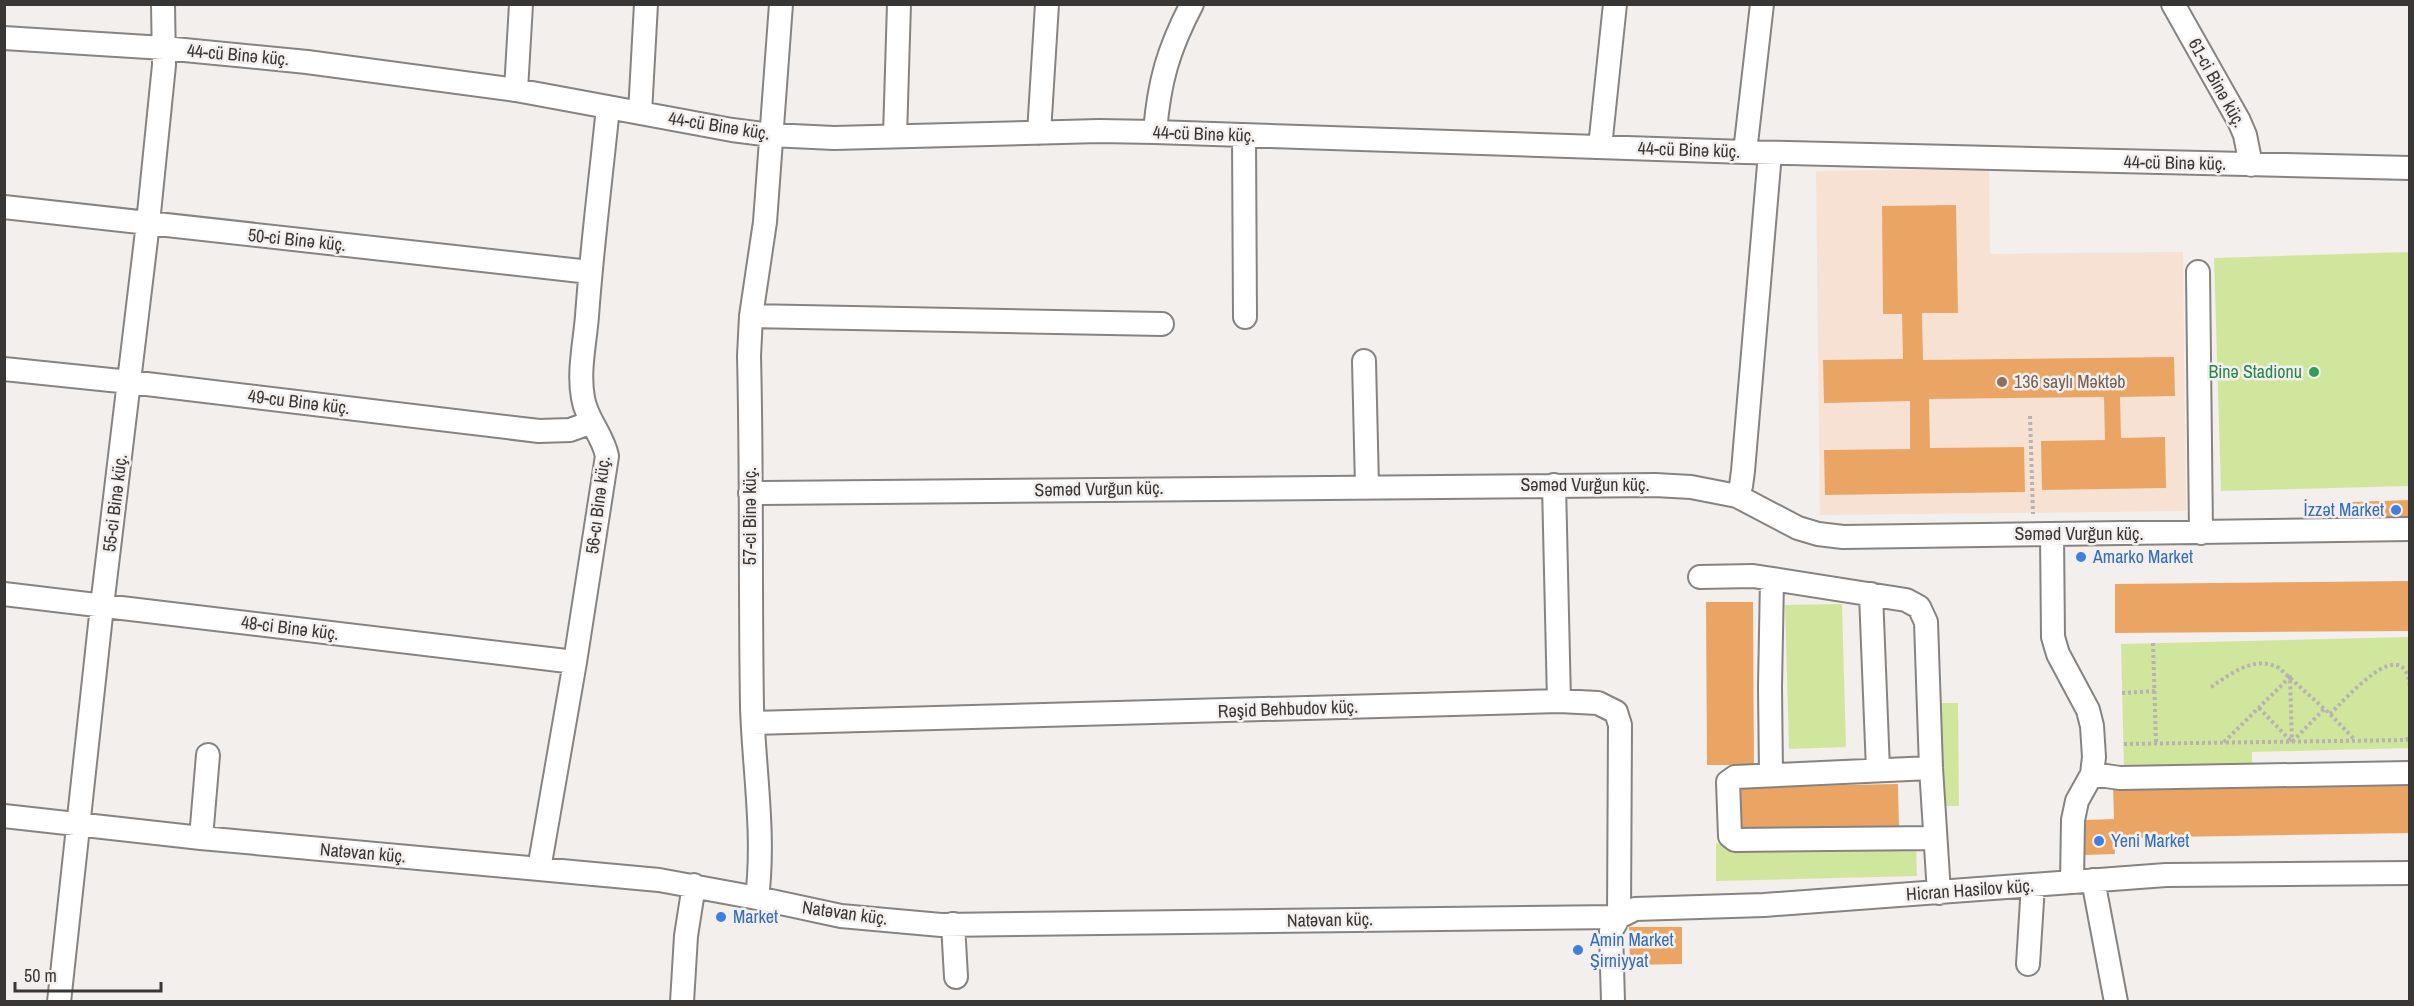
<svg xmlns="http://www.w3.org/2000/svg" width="2414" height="1006" font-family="'Archivo Narrow',sans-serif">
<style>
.education{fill:#f6e1d3}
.green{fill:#d1e69d}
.building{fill:#eaa565}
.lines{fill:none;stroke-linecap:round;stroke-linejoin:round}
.minor-casing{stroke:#868380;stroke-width:26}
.path{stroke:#b6b3b1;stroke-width:4;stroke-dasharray:3 3;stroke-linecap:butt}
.minor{stroke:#fff;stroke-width:22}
.leisure-dot{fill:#2e9e5b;stroke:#f2efec;stroke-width:2}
.education-dot{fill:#8d6e63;stroke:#f2efec;stroke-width:2}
.shop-dot{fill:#3f7fe0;stroke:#f2efec;stroke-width:2}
.labels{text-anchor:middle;stroke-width:5;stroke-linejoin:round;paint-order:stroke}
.street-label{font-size:18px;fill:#393736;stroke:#f2efec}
.leisure-label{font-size:18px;fill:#27864d;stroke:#f2efec;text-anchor:end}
.education-label{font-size:18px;fill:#785e54;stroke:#f2efec;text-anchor:start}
.shop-label{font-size:18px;fill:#366cbe;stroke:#f2efec;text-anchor:start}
</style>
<rect width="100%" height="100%" fill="#f2efec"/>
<path class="education" d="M1989,169L1990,254L2183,252L2186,511L1820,515L1816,171Z"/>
<path class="green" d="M2409,252V486L2221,491L2214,258Z
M1842,604L1846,747L1789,749L1785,605Z
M2409,637V748L2252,752V766L2124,769L2121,644Z
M1935,703H1958L1959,806H1939Z
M1716,843L1735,848L1916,844L1917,876L1716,881Z"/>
<path class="building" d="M1956,205L1958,313H1922L1923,360L2174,357L2175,396L2120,397L2121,438L2165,437L2166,488L2042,490L2041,441L2105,440L2104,397L1929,399L1930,448L2024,447L2025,492L1825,495L1824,450L1910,449V401L1824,403L1823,360L1903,359L1902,314H1883L1882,206Z
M2410,500V521L2351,522L2350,502Z
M2410,581V631L2115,633V584Z
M1706,602H1753L1754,765H1707Z
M2410,781V833L2114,838L2115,854L2085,855L2084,820L2114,819L2113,786Z
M1898,784L1899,829L1739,832L1738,787Z
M1629,927H1682V964L1630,965Z"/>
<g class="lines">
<defs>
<path id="minor" d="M2173,4L2239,121L2245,135L2251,165
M4,38L164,48L307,62L516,90L732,130L771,135L834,138L1099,131L1155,132L1745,152L2410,168
M516,90L521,4
M640,113L646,4
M1155,132C1159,82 1168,50 1192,4
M1039,133L1047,4
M895,136L899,4
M1244,136L1245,317
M1600,147L1615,4
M1745,152L1762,4
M4,207L590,272
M2198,272L2201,533
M751,316L1162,324
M1364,361L1367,486
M4,369L130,382L539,431L570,430L592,422
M1554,485L1559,701
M750,493L1655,485L1691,487L1737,496L1798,528L1818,534L1843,537L2410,529
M1737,496L1741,486L1743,471L1770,153
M2052,534L2053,637L2058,654L2088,710L2092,726L2094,757L2092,774L2077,801L2073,820L2072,882
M1700,577L1753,576L1906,600L1919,607L1926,622L1931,768L1939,893
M4,594L575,662
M1871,594L1878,770
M1931,768L1735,777L1728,782L1730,836L1735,840L1934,838
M1771,774L1770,687L1772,579
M2092,774L2120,778L2410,773
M4,816L201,838L659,880L757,898L841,916L941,925L1619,917L1620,725L1616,712L1598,703L1559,701L753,723
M201,838L208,755
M539,869L575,662L607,456C603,435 586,419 583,398C578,372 585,342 587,316C592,246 601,177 608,107
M2093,880L2116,1002
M757,898C765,835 754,770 752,707C750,590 752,473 749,356L751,316L765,222L781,4
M953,924L956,977
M2028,964L2033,885
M59,1002L102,606L148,223L164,65L163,4
M682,1002L686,936L694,885
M1613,1002L1611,931L1619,917L1635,909L1764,905L2166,875L2410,873"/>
</defs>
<use href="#minor" class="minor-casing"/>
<path class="path" d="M2030,416L2033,514
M2153,643L2156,743
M2211,687C2232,673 2254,655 2279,668L2330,714L2355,740
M2122,693L2155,691
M2259,708L2292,742L2324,709
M2330,714C2346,699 2405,629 2410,688
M2224,742L2290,677L2292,742
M2124,744L2406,740L2410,737"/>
<use href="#minor" class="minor"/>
</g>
<circle class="leisure-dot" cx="2314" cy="372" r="6"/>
<circle class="education-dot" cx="2002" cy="382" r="6"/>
<g class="shop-dot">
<circle cx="2396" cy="510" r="6"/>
<circle cx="2081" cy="557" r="6"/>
<circle cx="2099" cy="841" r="6"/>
<circle cx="721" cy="917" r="6"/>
<circle cx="1578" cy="950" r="6"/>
</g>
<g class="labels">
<g class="street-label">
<text transform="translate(238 55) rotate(5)" y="6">44-cü Binə küç.</text>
<text transform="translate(2217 83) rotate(61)" y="6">61-ci Binə küç.</text>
<text transform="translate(719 126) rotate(9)" y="6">44-cü Binə küç.</text>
<text transform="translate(1204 134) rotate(2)" y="6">44-cü Binə küç.</text>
<text transform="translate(1689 150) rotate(2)" y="6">44-cü Binə küç.</text>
<text transform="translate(2175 163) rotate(1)" y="6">44-cü Binə küç.</text>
<text transform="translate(297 240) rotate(6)" y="6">50-ci Binə küç.</text>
<text transform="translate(299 402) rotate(7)" y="6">49-cu Binə küç.</text>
<text x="1585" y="491">Səməd Vurğun küç.</text>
<text transform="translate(1099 489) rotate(-1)" y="6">Səməd Vurğun küç.</text>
<text transform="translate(115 503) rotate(-83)" y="6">55-ci Binə küç.</text>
<text transform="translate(598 505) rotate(-83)" y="6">56-cı Binə küç.</text>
<text transform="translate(750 516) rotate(-90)" y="6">57-ci Binə küç.</text>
<text x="2079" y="540">Səməd Vurğun küç.</text>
<text transform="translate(290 628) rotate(7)" y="6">48-ci Binə küç.</text>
<text transform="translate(1288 709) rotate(-2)" y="6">Rəşid Behbudov küç.</text>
<text transform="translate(363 853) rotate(5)" y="6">Natəvan küç.</text>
<text transform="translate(1970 890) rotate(-4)" y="6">Hicran Hasilov küç.</text>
<text transform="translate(845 913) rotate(8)" y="6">Natəvan küç.</text>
<text transform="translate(1330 920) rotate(-1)" y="6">Natəvan küç.</text>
</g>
<g class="leisure-label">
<text x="2302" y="378">Binə Stadionu</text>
</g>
<g class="education-label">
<text x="2014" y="388">136 saylı Məktəb</text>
</g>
<g class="shop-label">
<text x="2384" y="516" text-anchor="end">İzzət Market</text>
<text x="2093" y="563">Amarko Market</text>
<text x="2111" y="847">Yeni Market</text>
<text x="733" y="923">Market</text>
<text x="1590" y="946">Amin Market<tspan x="1590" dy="21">Şirniyyat</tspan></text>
</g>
</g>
<rect width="2414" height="1006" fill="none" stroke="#393736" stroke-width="12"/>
<path d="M15 982v9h146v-9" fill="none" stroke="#393736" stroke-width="3"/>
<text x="24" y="982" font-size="18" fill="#393736" stroke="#f2efec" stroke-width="4.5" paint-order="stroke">50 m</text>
</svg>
